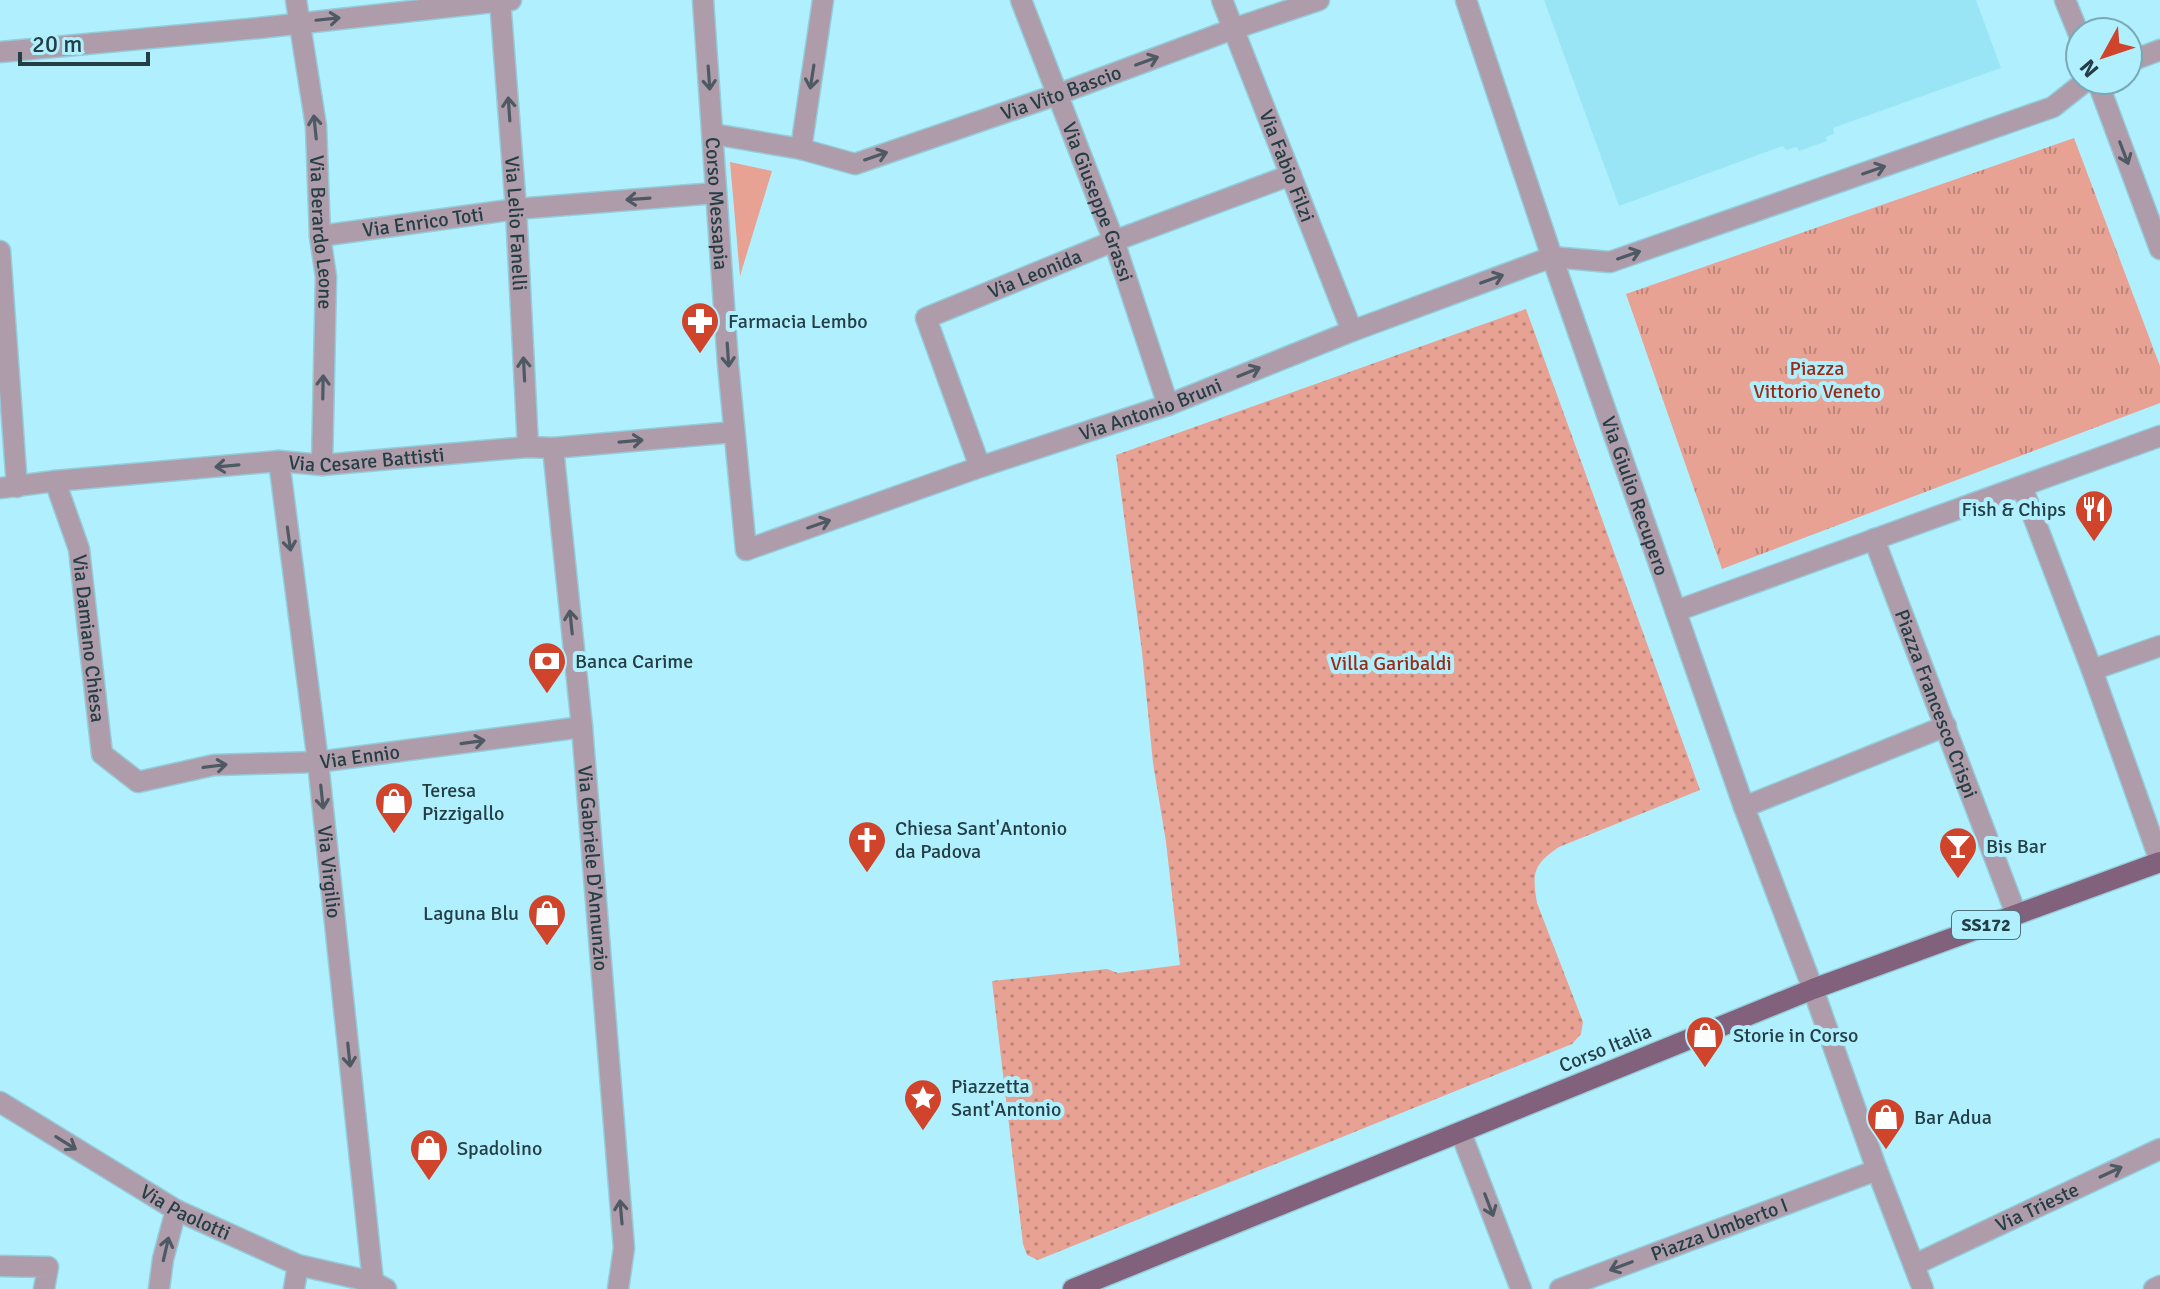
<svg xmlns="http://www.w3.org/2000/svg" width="2160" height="1289" font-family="Signika,sans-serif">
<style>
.built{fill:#9ae5f5}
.grass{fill:#e7a294}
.park{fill:url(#park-tufts)}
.garden{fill:url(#garden-dots)}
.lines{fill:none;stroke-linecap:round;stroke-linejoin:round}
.minor-casing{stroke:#94ccd9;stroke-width:23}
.major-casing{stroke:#94ccd9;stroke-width:23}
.minor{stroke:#af9cab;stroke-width:20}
.major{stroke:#81617b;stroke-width:20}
.oneway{stroke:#4e5a63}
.labels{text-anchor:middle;stroke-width:8;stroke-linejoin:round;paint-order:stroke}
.shield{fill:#b0f0fe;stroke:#4e737c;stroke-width:2}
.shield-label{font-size:18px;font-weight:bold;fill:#243e44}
.street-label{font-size:20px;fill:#243e44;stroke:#b0f0fe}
.poi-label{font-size:20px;fill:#243e44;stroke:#b0f0fe;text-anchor:start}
.park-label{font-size:20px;fill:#982a16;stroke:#b0f0fe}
</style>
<defs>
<pattern id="park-tufts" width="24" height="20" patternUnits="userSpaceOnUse" patternTransform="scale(2)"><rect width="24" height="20" fill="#e7a294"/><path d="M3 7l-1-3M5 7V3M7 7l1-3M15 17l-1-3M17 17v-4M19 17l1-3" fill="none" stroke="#bb857a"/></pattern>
<pattern id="garden-dots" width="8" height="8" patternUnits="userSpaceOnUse" patternTransform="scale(2)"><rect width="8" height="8" fill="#e7a294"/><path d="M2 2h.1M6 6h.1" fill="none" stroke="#bb857a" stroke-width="1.8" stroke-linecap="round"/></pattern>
</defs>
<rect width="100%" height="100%" fill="#b0f0fe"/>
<path class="built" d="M1544,0H1976L2001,68L1833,128L1834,134L1826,137L1827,141L1799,151L1797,147L1786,150L1783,146L1619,206Z"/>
<path class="grass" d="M730,162L772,171L740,276Z"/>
<path class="park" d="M2074,138L2160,366V403L1722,569L1626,294Z"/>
<path class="garden" d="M1526,309L1700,790L1559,847C1533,865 1532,872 1537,903L1583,1022L1581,1034L1572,1044L1038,1260L1027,1255L1023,1244L992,981L1107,969L1118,973L1180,965L1166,842L1153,763L1142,652L1116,455Z"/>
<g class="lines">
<defs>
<g id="minor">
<path id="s1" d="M296,0L316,126L320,236L326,277L322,465"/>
<path id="s2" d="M500,0L516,209L528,447"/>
<path id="s3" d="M703,0L728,364L746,550L980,467L1168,405L1352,331L1552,257L1610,262L2053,107L2087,80"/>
<path id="s4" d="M1021,0L1114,241L1168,405"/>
<path id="s5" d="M1222,0L1352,331"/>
<path id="s6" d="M1466,0L1552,257L1744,807L1813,989L1877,1170L1923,1289"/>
<path d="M2065,0L2080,37"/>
<path d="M0,52L259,28L511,0"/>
<path d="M2128,62L2160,50"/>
<path d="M2097,80L2160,249"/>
<path d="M713,134L801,149L823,0"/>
<path id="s7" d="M801,149L855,164L1056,95L1233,29L1319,0"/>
<path id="s8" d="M320,236L516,209L716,193"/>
<path d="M0,251L17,487"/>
<path id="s9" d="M553,448L582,727L624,1248L618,1289"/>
<path id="s10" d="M279,461L318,762L373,1282"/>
<path id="s11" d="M980,467L926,318L1114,241L1291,175"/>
<path id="s12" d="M55,481L79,549L102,754L138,782L214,765L318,762L582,727"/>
<path d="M2022,487L2092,670L2160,861"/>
<path id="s13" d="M0,488L55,481L279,461L322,465L528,447L553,448L734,432"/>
<path id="s14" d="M1874,539L2016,914"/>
<path d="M1676,611L2160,436"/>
<path d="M2092,670L2160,646"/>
<path d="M1744,807L1946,726"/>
<path id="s15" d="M0,1102L176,1210L298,1265L373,1282L386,1289"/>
<path d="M1461,1133L1521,1289"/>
<path id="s16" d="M1914,1265L2160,1149"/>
<path d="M0,1266L48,1267L44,1289"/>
<path d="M159,1289L163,1259L176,1210"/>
<path d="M294,1289L298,1265"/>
<path id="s17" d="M1560,1289L1877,1170"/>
<path d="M2154,1289L2160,1286"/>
</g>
<path id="major" d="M1073,1289L1813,989L2160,862"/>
</defs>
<use href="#minor" class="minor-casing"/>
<use href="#major" class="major-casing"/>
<use href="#minor" class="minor"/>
<use href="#major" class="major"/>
</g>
<defs><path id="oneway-shaft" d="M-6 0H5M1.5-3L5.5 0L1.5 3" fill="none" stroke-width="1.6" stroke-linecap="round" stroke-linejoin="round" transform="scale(2)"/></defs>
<g class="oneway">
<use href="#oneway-shaft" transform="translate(328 19) rotate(-6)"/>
<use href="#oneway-shaft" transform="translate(1147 61) rotate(-20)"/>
<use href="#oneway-shaft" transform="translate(812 77) rotate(99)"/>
<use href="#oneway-shaft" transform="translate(709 78) rotate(86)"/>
<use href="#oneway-shaft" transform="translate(509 109) rotate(-94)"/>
<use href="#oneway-shaft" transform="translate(315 127) rotate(-96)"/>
<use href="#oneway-shaft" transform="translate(2124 153) rotate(69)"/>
<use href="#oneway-shaft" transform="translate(876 156) rotate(-19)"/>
<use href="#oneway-shaft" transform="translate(1874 170) rotate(-19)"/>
<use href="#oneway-shaft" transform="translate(638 199) rotate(176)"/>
<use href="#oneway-shaft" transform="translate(1629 255) rotate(-19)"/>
<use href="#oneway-shaft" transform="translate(1492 279) rotate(-20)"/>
<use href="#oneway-shaft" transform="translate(728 355) rotate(86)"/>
<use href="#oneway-shaft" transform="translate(524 369) rotate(-93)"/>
<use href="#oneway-shaft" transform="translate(1249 372) rotate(-22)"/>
<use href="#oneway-shaft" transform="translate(323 387) rotate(-89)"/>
<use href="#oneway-shaft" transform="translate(631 441) rotate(-5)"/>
<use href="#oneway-shaft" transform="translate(227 466) rotate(175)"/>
<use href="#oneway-shaft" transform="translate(819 524) rotate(-19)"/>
<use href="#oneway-shaft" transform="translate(289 539) rotate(82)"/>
<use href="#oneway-shaft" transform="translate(571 622) rotate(-96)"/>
<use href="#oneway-shaft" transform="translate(473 742) rotate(-8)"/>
<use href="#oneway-shaft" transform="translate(215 766) rotate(-7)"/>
<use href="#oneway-shaft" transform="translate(322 797) rotate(84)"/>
<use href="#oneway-shaft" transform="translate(349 1055) rotate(84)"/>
<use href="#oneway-shaft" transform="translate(66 1143) rotate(32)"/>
<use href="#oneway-shaft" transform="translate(2111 1172) rotate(-25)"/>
<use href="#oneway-shaft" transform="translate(1489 1205) rotate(69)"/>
<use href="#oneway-shaft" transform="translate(621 1212) rotate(-95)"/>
<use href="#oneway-shaft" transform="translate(166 1249) rotate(-77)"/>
<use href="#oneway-shaft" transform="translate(1621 1266) rotate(159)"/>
</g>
<defs>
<symbol id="pharmacy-pin" viewBox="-11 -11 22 30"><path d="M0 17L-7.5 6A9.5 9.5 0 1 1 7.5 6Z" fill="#d0442c" stroke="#b0f0fe"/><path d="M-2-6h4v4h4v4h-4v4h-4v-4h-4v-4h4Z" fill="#fff"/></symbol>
<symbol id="restaurant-pin" viewBox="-11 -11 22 30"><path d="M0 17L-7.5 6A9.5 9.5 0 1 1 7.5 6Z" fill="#d0442c" stroke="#b0f0fe"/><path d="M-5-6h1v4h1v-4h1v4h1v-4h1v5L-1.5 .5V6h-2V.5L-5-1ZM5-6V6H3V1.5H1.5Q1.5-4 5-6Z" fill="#fff"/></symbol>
<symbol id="bank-pin" viewBox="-11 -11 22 30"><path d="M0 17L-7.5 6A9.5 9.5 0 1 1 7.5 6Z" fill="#d0442c" stroke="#b0f0fe"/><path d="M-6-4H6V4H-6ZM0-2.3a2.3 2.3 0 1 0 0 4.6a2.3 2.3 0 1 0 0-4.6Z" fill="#fff"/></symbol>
<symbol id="shop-pin" viewBox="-11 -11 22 30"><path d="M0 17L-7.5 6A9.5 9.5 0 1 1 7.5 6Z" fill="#d0442c" stroke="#b0f0fe"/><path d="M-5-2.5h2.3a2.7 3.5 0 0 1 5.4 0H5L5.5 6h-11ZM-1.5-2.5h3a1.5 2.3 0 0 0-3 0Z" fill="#fff"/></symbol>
<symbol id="church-pin" viewBox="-11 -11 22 30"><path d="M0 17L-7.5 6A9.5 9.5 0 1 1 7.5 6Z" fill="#d0442c" stroke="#b0f0fe"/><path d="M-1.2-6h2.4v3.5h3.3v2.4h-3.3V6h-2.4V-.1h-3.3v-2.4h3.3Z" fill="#fff"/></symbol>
<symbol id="bar-pin" viewBox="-11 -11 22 30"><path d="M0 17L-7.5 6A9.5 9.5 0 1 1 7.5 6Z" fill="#d0442c" stroke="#b0f0fe"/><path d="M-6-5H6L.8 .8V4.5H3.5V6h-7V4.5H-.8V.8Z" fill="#fff"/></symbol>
<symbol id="sight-pin" viewBox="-11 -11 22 30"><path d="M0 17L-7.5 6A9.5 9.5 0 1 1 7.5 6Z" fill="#d0442c" stroke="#b0f0fe"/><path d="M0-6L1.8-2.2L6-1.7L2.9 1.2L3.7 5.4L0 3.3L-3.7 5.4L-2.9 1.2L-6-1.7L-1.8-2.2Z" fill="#fff"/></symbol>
</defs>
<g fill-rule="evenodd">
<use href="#pharmacy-pin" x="678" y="299" width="44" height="60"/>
<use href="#restaurant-pin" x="2072" y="487" width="44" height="60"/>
<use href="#bank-pin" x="525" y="639" width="44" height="60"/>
<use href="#shop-pin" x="372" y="779" width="44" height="60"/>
<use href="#church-pin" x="845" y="818" width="44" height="60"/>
<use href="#bar-pin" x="1936" y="824" width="44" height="60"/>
<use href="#shop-pin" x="525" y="891" width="44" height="60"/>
<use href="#shop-pin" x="1683" y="1013" width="44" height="60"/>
<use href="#sight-pin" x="901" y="1076" width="44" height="60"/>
<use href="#shop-pin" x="1864" y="1095" width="44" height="60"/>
<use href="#shop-pin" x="407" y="1126" width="44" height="60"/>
</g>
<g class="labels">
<rect class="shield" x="1952" y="911" width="68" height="28" rx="6"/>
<g class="shield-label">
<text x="1986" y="931">SS172</text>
</g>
<g class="street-label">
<text dy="7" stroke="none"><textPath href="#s7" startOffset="274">Via Vito Bascio</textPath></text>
<text dy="7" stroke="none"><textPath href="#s5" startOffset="178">Via Fabio Filzi</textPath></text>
<text dy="7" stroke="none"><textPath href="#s4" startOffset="216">Via Giuseppe Grassi</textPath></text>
<text dy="7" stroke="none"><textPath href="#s3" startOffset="204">Corso Messapia</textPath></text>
<text dy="7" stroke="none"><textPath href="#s8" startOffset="104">Via Enrico Toti</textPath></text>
<text dy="7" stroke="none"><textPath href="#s2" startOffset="224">Via Lelio Fanelli</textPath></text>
<text dy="7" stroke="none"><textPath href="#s1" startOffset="234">Via Berardo Leone</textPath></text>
<text dy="7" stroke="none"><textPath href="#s11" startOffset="276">Via Leonida</textPath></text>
<text dy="7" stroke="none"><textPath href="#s3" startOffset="980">Via Antonio Bruni</textPath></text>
<text dy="7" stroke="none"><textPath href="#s13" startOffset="368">Via Cesare Battisti</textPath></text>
<text dy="7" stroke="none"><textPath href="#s6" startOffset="524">Via Giulio Recupero</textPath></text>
<text dy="7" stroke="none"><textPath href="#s12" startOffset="162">Via Damiano Chiesa</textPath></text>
<text dy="7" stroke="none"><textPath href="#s14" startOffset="176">Piazza Francesco Crispi</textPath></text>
<text dy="7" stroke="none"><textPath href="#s12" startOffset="548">Via Ennio</textPath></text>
<text dy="7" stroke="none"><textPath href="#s9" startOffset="422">Via Gabriele D'Annunzio</textPath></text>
<text dy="7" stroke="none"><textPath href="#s10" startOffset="414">Via Virgilio</textPath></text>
<text transform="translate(1605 1048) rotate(-22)" y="7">Corso Italia</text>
<text dy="7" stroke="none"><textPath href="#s16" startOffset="136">Via Trieste</textPath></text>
<text dy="7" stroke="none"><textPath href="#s15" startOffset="216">Via Paolotti</textPath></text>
<text dy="7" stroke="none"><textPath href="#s17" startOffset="170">Piazza Umberto I</textPath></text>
</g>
<g class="poi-label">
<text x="728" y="328">Farmacia Lembo</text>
<text x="2066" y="516" text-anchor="end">Fish &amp; Chips</text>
<text x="575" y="668">Banca Carime</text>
<text x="422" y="797">Teresa<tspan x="422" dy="23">Pizzigallo</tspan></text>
<text x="895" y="835">Chiesa Sant'Antonio<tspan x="895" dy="23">da Padova</tspan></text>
<text x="1986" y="853">Bis Bar</text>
<text x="519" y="920" text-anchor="end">Laguna Blu</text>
<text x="1733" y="1042">Storie in Corso</text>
<text x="951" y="1093">Piazzetta<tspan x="951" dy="23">Sant'Antonio</tspan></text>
<text x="1914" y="1124">Bar Adua</text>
<text x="457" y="1155">Spadolino</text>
</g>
<g class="park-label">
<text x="1817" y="375">Piazza<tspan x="1817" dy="23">Vittorio Veneto</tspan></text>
<text x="1391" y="670">Villa Garibaldi</text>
</g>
</g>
<g transform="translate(2104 56) rotate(230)"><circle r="38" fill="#b0f0fe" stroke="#78a9b4" stroke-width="2"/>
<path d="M0-6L14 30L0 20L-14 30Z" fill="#d0442c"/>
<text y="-12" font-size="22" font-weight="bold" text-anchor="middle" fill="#243e44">N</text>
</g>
<path d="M20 52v12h128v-12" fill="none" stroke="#243e44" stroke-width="4"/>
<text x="32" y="52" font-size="24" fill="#243e44" stroke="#b0f0fe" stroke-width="6" paint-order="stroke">20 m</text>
</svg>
